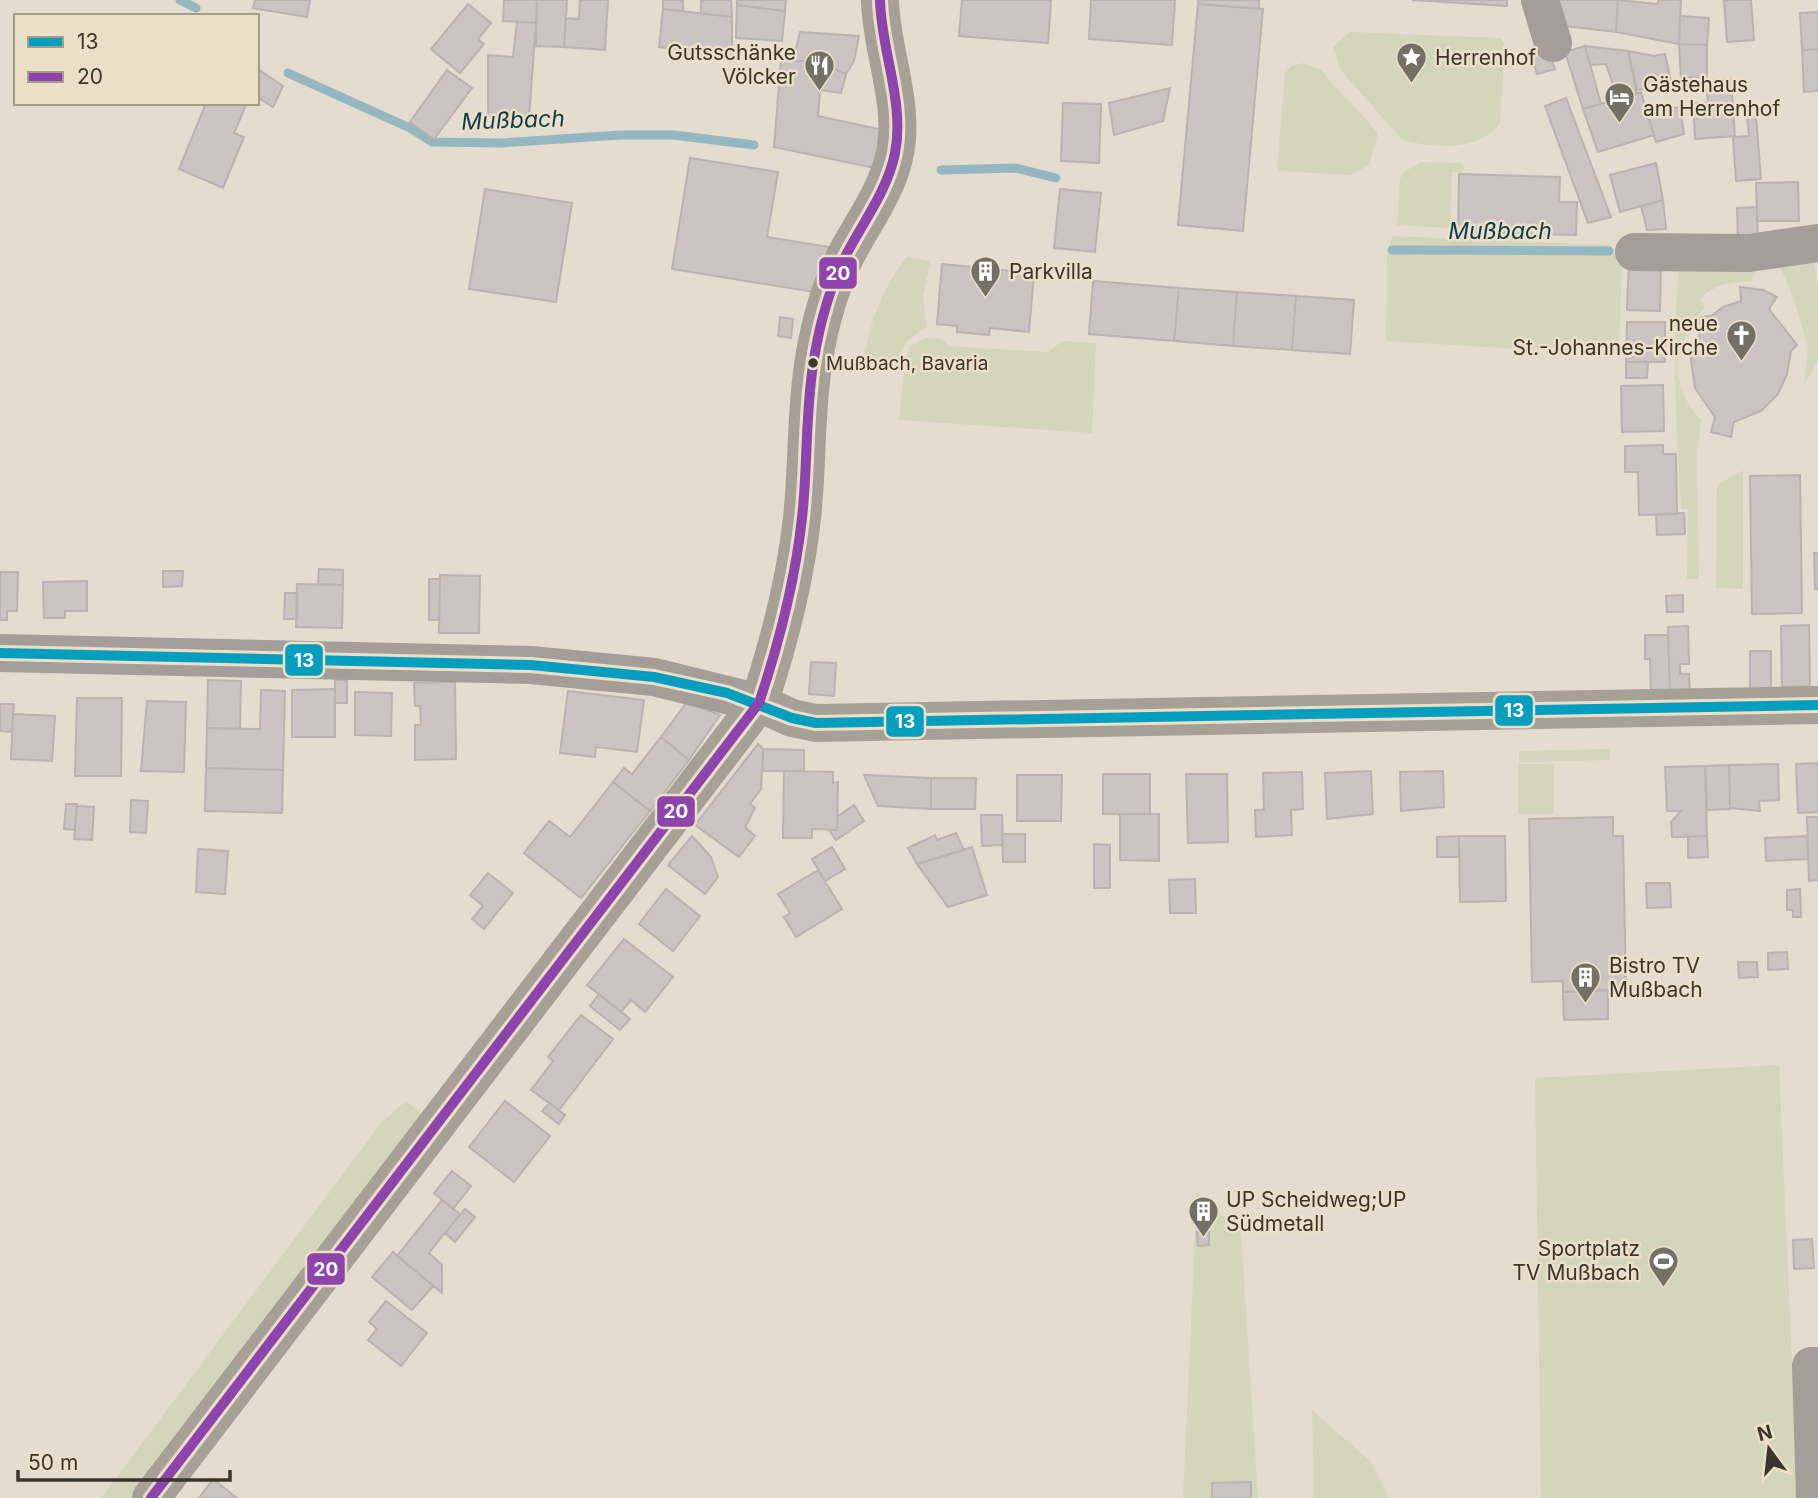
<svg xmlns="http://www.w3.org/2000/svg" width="1818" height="1498" font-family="Inter,sans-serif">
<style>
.green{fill:#d4d6bb}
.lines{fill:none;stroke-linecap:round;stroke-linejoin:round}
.stream{stroke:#95b7c2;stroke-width:9}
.building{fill:#cbc4c2;stroke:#bab3b1;stroke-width:2}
.minor{stroke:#a49d98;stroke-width:38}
.major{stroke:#a7a097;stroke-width:38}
.bus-1-casing{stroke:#ebdfc7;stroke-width:16}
.bus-2-casing{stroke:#ebdfc7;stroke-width:16}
.bus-1{stroke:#069ebe;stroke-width:10}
.bus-2{stroke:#8e44ad;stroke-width:10}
.bus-dot{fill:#3a362c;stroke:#ebdfc7;stroke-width:2.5}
.labels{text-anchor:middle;stroke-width:5;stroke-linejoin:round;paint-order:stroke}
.bus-label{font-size:19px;fill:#3a362c;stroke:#ebdfc7;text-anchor:start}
.poi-label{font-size:21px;fill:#3a362c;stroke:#ebdfc7;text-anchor:start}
.water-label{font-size:23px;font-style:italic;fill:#0d3b4b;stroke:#ebdfc7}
.line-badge{stroke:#ebdfc7;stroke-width:2.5}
.badge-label{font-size:19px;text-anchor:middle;font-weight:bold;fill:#fff}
</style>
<rect width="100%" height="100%" fill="#e3dccf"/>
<path class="green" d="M1350,32L1501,38L1505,46L1500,123C1479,152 1434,148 1402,140L1341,70L1333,47Z
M1303,63L1320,69L1378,133L1369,165L1350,175L1277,171L1285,73L1291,66Z
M1420,162L1461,163L1464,166L1463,172H1452L1450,228L1397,225L1400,179L1403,173Z
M1392,236L1608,245L1622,265L1619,355L1386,341L1387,258Z
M1813,255L1818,287V361L1804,385L1808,348L1795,303L1780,266Z
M907,257L931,261L923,296L927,327C908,339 898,348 895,371L862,368C869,327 880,290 907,257Z
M1764,258L1754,273L1752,281C1732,282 1714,284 1700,299L1705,307C1674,343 1666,383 1701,420L1697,455L1699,579H1687L1688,509H1681C1677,430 1671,349 1679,269Z
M925,338L942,339L949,346L1048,352L1062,341L1096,343L1092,433L899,420L905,362L910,346Z
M1743,470V589L1716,588L1717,485Z
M1610,749V760L1519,762V751Z
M1518,764H1554V814H1518Z
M1779,1065L1798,1498H1541L1535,1078Z
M406,1101L426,1117L131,1498H101L382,1122Z
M1197,1193L1241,1232L1258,1498H1183Z
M1312,1410L1371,1462L1389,1498H1314Z"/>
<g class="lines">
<path class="stream" d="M180,0L196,8
M288,73L410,128L432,142L502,143L621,135H673L754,145
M941,170L1016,168L1056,178
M1392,250L1609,251"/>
</g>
<path class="building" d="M255,0H310L307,17L253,8Z
M504,0H537L536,23L503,21Z
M537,0H567L564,47L536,46Z
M580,0H608L605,50L564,47L566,18L579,19Z
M663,0H683V11L663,9Z
M701,0H731L732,17L701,13Z
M737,0H786L785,11L737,5Z
M962,0H1051L1048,43L959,36Z
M1091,0H1175L1172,45L1089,39Z
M1198,0H1259V9L1198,4Z
M1412,0H1507V6Z
M1554,0H1618L1616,32L1556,25Z
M1618,0L1657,4L1659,0H1681L1679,44L1616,32Z
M1724,0H1751L1754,40L1727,42Z
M468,4L491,23L478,39L484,44L460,73L431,49Z
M1198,4L1263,9L1243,231L1178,225Z
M737,5L785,11L782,41L736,38Z
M663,9L732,17V55L659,47Z
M1818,12V49L1802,50L1800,13Z
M1680,16L1709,18L1707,45L1679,44Z
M517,22L536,23L529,117L488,116V55L513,57Z
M800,32L859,36L854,61L846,74L813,61H793Z
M1679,44L1707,45V77L1681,78Z
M1585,46L1628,51L1637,93L1618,99L1606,64L1590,65Z
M1585,46L1601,104L1583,109L1565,52Z
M1548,48L1555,69L1537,74L1531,54Z
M1818,49V91L1804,92L1802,50Z
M1628,51L1654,56L1665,54L1672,85L1637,90Z
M781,61H813L846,74L841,93L820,90L818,116L883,130L875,168L774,147Z
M258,69L283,86L273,107L257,97Z
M447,70L472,88L434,139L410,122Z
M1731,79L1735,136L1695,139L1693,103H1708L1706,81Z
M1170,88L1163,121L1114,135L1109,103Z
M1641,92L1654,135L1598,152L1583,109Z
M1566,98L1611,217L1588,223L1545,106Z
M206,103H247L234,133L244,137L223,188L179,169Z
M1063,103L1101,104L1099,163L1061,161Z
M1680,107L1684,134L1656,142L1647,113Z
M1747,116H1756L1761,179L1736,181L1733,137L1749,136Z
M690,158L778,172L767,237L829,247L814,292L672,269Z
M1656,163L1663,200L1620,212L1610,175Z
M1459,174L1560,177L1559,202H1577L1576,235L1458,232Z
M1798,182L1799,221H1757L1756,183Z
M485,189L572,203L556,302L469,289Z
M1060,189L1101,193L1095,252L1054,248Z
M1663,200L1666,229L1647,230L1641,206Z
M1757,207L1758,244L1738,245L1737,208Z
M1629,261L1661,262L1660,311L1627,310Z
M942,264L1034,273L1029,332L990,328L989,335L957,332V326L937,324Z
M1093,281L1179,288L1174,341L1089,334Z
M1740,287L1763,290L1777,297L1769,309L1797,345L1791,351L1787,374L1778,394L1761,411L1734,422L1731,437L1711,432L1715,417L1695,388L1691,359L1702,327L1699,322L1701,317L1711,316L1723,307L1741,301Z
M1179,288L1237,292L1233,346L1174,341Z
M1237,292L1296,296L1292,350L1233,346Z
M1296,296L1354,300L1350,354L1292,350Z
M780,317L793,319L791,338L778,336Z
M1627,322H1665V362H1626Z
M1626,362H1648L1647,378H1626Z
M1663,385L1664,431L1622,432L1621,386Z
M1663,445V454H1676L1677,514L1639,515L1638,472H1625V446Z
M1800,475L1802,613L1752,614L1750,476Z
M1684,513L1685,534L1657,535L1656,514Z
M1814,553H1818V589H1815Z
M319,569L343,570V585L318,584Z
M163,571H183L182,586L163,587Z
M0,572H18L17,611H7V620H0Z
M440,575L480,576L479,633H439Z
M429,579H440L439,620H429Z
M87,581V611H65V618H44L43,582Z
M297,584L343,585L342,628L296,627Z
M285,593H297V619H284Z
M1683,595V612H1667L1666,596Z
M1809,625L1810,686L1782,687L1781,626Z
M1688,626L1689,664H1680V674H1689L1690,696L1670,697L1668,627Z
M1645,635H1668L1670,697H1651L1650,659H1645Z
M1750,651H1771V692H1750Z
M811,662L836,663L834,696L809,694Z
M208,680L241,681L240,729L207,728Z
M335,680H347V703H335Z
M455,682L456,759L415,760V725H421L420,706H415L414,683Z
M335,689V737H292V690Z
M261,690L285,691L283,770L206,768L207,728L260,729Z
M568,691L644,700L637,752L596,747L595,757L560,753Z
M355,692L392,693L391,736L355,735Z
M77,698H122L121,776H75Z
M147,701L186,702L184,772L141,771Z
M687,702L720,715L689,760L661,737Z
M0,704H14L12,732L0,731Z
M13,714L55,716L52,761L11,759Z
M661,737L689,760L650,811L613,782L624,768L632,774Z
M758,744L763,749L761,789L750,804L755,808L745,827L755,836L739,857L695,825Z
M763,749L804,750V771H763Z
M1818,763V812L1798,813L1796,764Z
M1778,764L1779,800L1759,801L1760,811L1730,808L1729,765Z
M1729,765L1730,809L1707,810L1705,766Z
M1705,766L1707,836L1672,837L1671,822L1681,811H1667L1665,767Z
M206,768L283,770L282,813L205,811Z
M784,771L833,772V783L838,782L837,830L812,829V838H783Z
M1371,771L1373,814L1327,819L1325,773Z
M1443,771L1444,807L1401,811L1400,772Z
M1302,772L1303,809L1291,810L1292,835L1256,837L1255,810H1264L1263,773Z
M1103,774H1150V814H1103Z
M1186,774H1227L1228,842L1188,843Z
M864,775L931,778V809L878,806Z
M1017,775H1062L1061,821H1017Z
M931,778H976L975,809H931Z
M613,782L650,811L581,898L524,853L549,821L570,837Z
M131,800L148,801L146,833L130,832Z
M66,804H77L75,830L64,829Z
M854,805L864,821L836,840L829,830H837L838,816Z
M77,806L94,807L92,840L74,839Z
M1120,814H1159V861L1120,860Z
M981,815H1002L1003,845L982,846Z
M1613,817V836H1623L1626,990L1563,992V981L1532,982L1529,819Z
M1807,817H1818V880L1809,881Z
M956,833L964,850L917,864L908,848L935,835L937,840Z
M1002,834H1025V862H1003Z
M692,836L711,857L718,877L705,894L668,865Z
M1459,836H1505L1506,901L1460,902Z
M1459,836V857H1437V837Z
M1707,836L1708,857L1688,858V837Z
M1807,836L1808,859L1766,861L1765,838Z
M1094,844L1110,845V888H1094Z
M832,847L845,869L825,881L812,859Z
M972,847L987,895L948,907L917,864Z
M198,849L228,851L225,894L196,892Z
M818,870L842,909L796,937L784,917L790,913L778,894Z
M488,873L513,893L484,929L472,919L483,906L470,895Z
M1195,879L1196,913H1170L1169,880Z
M1646,883H1670L1671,907L1647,908Z
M666,889L700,916L673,951L639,924Z
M1800,889L1801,917H1793V910H1787V890Z
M624,939L673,977L645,1012L631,1000L621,1012L587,985Z
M1787,952L1788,969L1768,970V953Z
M1738,962H1757L1758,977L1739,978Z
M1608,990V1019L1564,1020L1563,992Z
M599,994L630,1019L620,1030L590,1006Z
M581,1015L613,1039L559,1110L531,1090L553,1061L548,1057Z
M505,1101L550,1136L514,1182L469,1147Z
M549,1103L565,1115L559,1124L542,1111Z
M452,1171L471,1186L453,1209L434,1193Z
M442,1200L460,1214L429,1253L442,1265V1293L397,1256Z
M465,1209L475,1217L455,1242L445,1233Z
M1197,1232H1209V1245L1198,1246Z
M1812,1239L1814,1268L1794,1269L1793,1240Z
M393,1252L433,1286L412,1310L372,1277Z
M386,1301L427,1333L401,1366L368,1340L377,1329L369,1322Z
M213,1479L237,1498H199Z
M1251,1482V1498H1212V1483Z"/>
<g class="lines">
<path class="minor" d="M1540,0L1553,43
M1634,252L1749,253L1818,243
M0,653L531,665L654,677L759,703
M1815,1498L1811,1366H1818"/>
<path class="major" d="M759,703L792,718L816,723L1818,705
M151,1498L759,703C779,643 795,582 802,518C808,465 805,411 814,359C820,322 830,286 847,253C864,221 888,189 895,153C905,103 881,50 880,0"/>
<defs>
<path id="bus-1" d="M0,653L531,665L654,677L727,693L792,718L816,723L1818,705"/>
<path id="bus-2" d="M151,1498L759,703C779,643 795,582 802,518C808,465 805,411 814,359C820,322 830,286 847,253C864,221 888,189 895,153C905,103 881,50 880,0"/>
</defs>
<use href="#bus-1" class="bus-1-casing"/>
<use href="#bus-2" class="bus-2-casing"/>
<use href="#bus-1" class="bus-1"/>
<use href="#bus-2" class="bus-2"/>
</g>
<defs>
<symbol id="sight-pin" viewBox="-11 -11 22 30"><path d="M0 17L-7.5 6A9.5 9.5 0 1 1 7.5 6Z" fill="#757065" stroke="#ebdfc7"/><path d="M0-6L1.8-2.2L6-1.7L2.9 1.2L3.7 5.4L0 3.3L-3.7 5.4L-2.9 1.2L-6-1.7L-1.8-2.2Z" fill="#fff"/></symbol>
<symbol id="restaurant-pin" viewBox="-11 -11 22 30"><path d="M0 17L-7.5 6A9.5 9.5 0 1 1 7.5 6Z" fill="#757065" stroke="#ebdfc7"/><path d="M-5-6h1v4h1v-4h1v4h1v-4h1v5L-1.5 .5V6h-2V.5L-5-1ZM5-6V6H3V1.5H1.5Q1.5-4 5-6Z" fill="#fff"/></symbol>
<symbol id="hotel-pin" viewBox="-11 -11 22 30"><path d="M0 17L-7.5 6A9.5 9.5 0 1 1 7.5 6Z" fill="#757065" stroke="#ebdfc7"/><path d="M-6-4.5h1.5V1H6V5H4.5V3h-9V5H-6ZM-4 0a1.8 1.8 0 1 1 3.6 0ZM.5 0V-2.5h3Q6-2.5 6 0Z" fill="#fff"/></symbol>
<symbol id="building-pin" viewBox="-11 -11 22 30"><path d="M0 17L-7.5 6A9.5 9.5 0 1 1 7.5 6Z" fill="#757065" stroke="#ebdfc7"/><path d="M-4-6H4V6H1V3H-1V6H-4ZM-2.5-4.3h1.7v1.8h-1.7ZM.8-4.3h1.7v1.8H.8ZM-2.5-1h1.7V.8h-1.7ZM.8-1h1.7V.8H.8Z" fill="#fff"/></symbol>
<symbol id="church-pin" viewBox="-11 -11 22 30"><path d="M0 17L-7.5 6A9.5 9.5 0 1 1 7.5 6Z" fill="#757065" stroke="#ebdfc7"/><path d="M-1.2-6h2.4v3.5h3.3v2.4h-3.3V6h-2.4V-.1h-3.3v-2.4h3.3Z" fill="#fff"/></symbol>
<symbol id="stadium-pin" viewBox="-11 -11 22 30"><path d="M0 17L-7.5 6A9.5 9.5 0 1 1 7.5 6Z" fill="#757065" stroke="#ebdfc7"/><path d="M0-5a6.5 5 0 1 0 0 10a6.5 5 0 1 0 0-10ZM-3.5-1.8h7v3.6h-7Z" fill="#fff"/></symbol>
</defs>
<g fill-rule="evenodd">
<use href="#sight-pin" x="1394" y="40" width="35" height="47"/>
<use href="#restaurant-pin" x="802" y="48" width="35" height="47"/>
<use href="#hotel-pin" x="1602" y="80" width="35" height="47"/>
<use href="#building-pin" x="968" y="254" width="35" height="47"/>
<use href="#church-pin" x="1724" y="318" width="35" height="47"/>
<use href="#building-pin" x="1568" y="960" width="35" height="47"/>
<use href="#building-pin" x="1186" y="1194" width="35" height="47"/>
<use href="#stadium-pin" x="1646" y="1244" width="35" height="47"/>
</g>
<circle class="bus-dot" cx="813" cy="363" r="6"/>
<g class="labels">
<g class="bus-label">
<text x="826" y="370">Mußbach, Bavaria</text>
</g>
<g class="poi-label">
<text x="796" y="60" text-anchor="end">Gutsschänke<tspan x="796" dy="24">Völcker</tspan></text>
<text x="1435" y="65">Herrenhof</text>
<text x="1643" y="92">Gästehaus<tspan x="1643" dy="24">am Herrenhof</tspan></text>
<text x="1009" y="279">Parkvilla</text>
<text x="1718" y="331" text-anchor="end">neue<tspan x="1718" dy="24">St.-Johannes-Kirche</tspan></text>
<text x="1609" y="973">Bistro TV<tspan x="1609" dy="24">Mußbach</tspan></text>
<text x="1226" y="1207">UP Scheidweg;UP<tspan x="1226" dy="24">Südmetall</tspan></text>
<text x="1640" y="1256" text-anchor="end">Sportplatz<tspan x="1640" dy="24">TV Mußbach</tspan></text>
</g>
<g class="water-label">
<text transform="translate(513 120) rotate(-2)" y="8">Mußbach</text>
<text x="1500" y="239">Mußbach</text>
</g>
</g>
<g class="line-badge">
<rect x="818" y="256" width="40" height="34" rx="7" fill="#8e44ad"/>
<rect x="284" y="643" width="40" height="34" rx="7" fill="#069ebe"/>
<rect x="1494" y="694" width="40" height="33" rx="7" fill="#069ebe"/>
<rect x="885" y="705" width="40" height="33" rx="7" fill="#069ebe"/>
<rect x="656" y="795" width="40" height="33" rx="7" fill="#8e44ad"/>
<rect x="306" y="1252" width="40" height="34" rx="7" fill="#8e44ad"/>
</g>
<g class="badge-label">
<text x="838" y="280">20</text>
<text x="304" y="667">13</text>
<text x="1514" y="717">13</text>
<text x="905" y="728">13</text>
<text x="676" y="818">20</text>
<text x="326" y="1276">20</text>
</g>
<rect x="14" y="14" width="245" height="91" fill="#ebdfc7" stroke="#a49b89" stroke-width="2"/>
<rect x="28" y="37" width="35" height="10" fill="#069ebe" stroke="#a49b89" stroke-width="2"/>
<text x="77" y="49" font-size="21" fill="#3a362c">13</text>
<rect x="28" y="72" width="35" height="10" fill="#8e44ad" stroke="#a49b89" stroke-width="2"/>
<text x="77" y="84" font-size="21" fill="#3a362c">20</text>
<g transform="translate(1769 1449) rotate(345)" stroke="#ebdfc7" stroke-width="5" paint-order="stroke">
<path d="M0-5L12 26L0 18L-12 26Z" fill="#3a362c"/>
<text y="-10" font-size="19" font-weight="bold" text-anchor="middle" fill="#3a362c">N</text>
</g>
<path d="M18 1470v10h212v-10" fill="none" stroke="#3a362c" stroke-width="3.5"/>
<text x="28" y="1470" font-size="21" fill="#3a362c" stroke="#ebdfc7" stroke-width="5" paint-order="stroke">50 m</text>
</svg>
